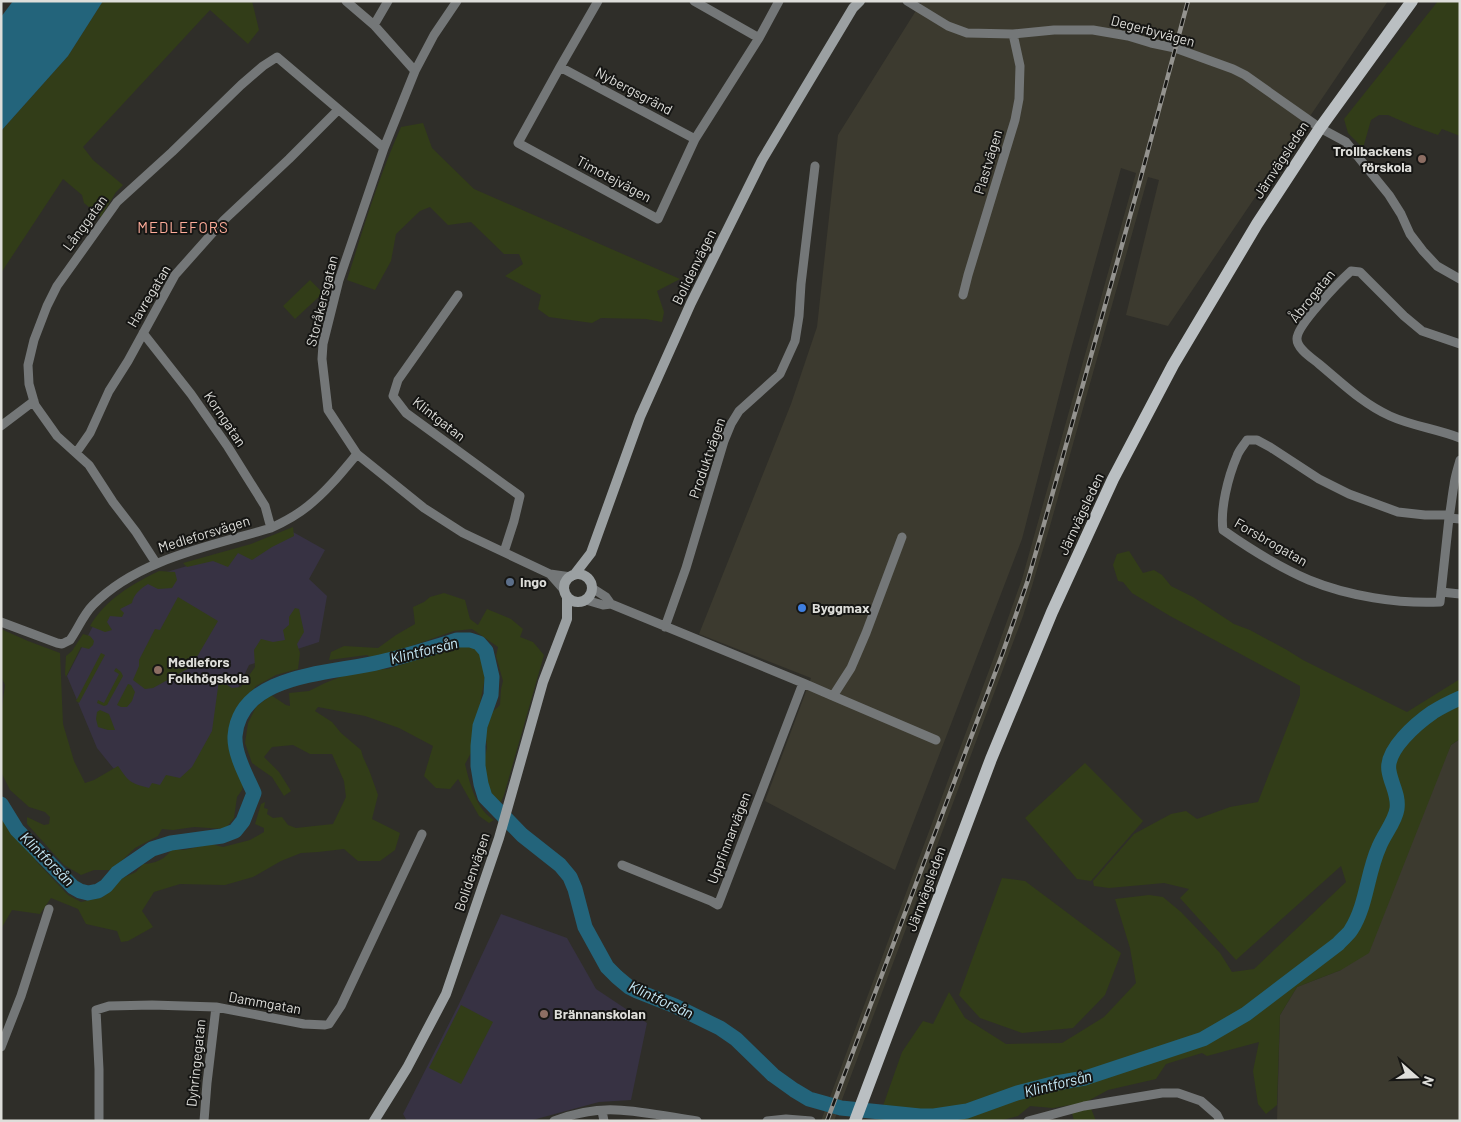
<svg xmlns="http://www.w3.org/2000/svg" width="1461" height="1122" font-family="Barlow,sans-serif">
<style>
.built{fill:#3c3a2f}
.education{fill:#373243}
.green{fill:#323d18}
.water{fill:#23647b}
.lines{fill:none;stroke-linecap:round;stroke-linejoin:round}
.river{stroke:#23647b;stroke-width:15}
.minor{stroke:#747778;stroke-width:9}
.secondary{stroke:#9ba0a2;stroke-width:10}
.primary{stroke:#babfc2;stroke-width:12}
.rail-casing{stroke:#94938f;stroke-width:4.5}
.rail{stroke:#161614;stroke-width:2.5;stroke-dasharray:8;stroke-linecap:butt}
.education-dot{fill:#8d6e63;stroke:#161614;stroke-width:2}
.service-dot{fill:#5c6f8a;stroke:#161614;stroke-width:2}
.shop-dot{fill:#3f7fe0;stroke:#161614;stroke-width:2}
.labels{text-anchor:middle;stroke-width:4;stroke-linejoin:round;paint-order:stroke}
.street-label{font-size:14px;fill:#dededa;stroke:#161614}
.poi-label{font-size:14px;font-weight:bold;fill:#dededa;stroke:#161614;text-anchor:start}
.neighbourhood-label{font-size:15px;letter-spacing:1px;fill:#fdab99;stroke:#161614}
.water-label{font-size:15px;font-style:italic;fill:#c6e9f7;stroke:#161614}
</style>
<rect width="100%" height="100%" fill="#2f2e29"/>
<path class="built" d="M922,1H1388L1168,326L1126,315L1159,180L1148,177L1050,526L1023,616L834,1121H821L997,649L1022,579L1136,173L1121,168L1070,353L1022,539L895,870L765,801L811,678L699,634L791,404L817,327L838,135Z
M1460,739V1121H1277L1280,1015L1297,987L1341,970L1451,745Z"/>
<path class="education" d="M293,532L325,550L309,579L327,596L319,642L249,665L203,761L160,803L126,784L97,748L67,676L93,626L153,576L235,552Z
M501,914L567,938L596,989L647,1023L631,1100L599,1102L529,1121H407L403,1114L459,1004Z"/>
<path class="green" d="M103,1H252L259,30L248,44L210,10L83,147L93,160L123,185L116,192L101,217L84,203L82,195L63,179L1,273V131L68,56Z
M1438,1H1460V136L1442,129L1438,135L1413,126L1388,115H1379L1371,120L1363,148L1348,133L1344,119Z
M423,123L432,148L474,189L680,279L657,291L664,312L662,322L646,319L601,318L592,323L549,317L538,309L541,295L505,276L523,264L519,254H504L471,222L448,225L430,207L420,211L396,234L391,261L375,290L347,280C363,229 379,176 401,127Z
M310,280L323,293L295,319L283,306Z
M293,527L294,536L272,547L252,560L238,553L228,567L213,561L187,567L183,563L251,544Z
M1129,551L1143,573L1154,570L1162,575L1171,586L1193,597L1234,624L1250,630L1287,650L1303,660L1407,712L1460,679V739L1451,745L1369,953L1341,970L1297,987L1280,1015L1277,1105L1266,1114L1258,1104L1253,1071L1259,1042L1207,1056L1202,1053L1166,1064L1156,1079L1108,1090L1088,1101L1096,1121H1074L1070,1105L1053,1108L1030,1106L1018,1116L999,1121L878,1120L902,1052L923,1021L933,1024L949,992L965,1018L1006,1044L1062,1043L1104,1017L1136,983L1130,948L1115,899L1149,895L1163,897L1181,912L1220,953L1232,972L1254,969L1346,882L1341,866L1236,960L1180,898L1189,889L1164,883L1109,888L1094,886L1093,881L1134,834L1171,814L1186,811L1197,819L1230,807L1258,802L1300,695V686L1170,616L1132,593L1123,582L1118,581L1113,565L1117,554Z
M159,571L175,572L177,580L172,588L158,589L148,584C141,588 133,595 132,603L120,609L124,613L122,617L110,616L107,622L112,630L105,632L90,626C105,600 132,584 159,571Z
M444,593L465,600L470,619L478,625L487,609L511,619L523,629L520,637L533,642L544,655L504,795L501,802L491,796L486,783L487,776L483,764L487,748L485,729L488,716L500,705L501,689L503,681L496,656L498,647L472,629L454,631L374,659L367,655L329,660L331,652L344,646L378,648L396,635L415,624L413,607L424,602L430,597Z
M178,597L218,621L191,667L153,688L145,689L133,680L139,666V660L155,629L160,630Z
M295,608L299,609L304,632L297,644L300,653L298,669L276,675L256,686L238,707L234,732L230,735L229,739L232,745L234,762L244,780L242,790L237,797L234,818L225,829L194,827L173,830L162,829L158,836L135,848L112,870H94L81,875L64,865L27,824V817L44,825L49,824L50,817L45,812L29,807L10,790L1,772V715L5,685L1,676V629L28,641L60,653L63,724L74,761L85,783L94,780L118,766C129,782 130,783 149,788L152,783L160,785L166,775L180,778L192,767L212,731L219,680L232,688L241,687L255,667L254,650L261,639L273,642L285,640L283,630L289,625V617Z
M83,634L90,636L94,641L93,645L89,649L81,647L66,677L65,674L66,656L72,651Z
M464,644L478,648L484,660L485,678L475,729L473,749L465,764C470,784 476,809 494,820L489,823L479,816L458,779L450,789L436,788L424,776L433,746L399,728L365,716L318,707L315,711L332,722L341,733L361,750L363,757L369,770L378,795L372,819L400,833L395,850L380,861H358L344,849L318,852L301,853L281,861L253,877L225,885L180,884L154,892L142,911L153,927L128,941L121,942L117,931L86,924L78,909L51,898L40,914L12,910L1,929V817L11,834L27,846L36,861L68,895L81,902L103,897L118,880L136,872L143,864C154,864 166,859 172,849L184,850L211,844L223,847L250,840L264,832V828L255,824L261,804L265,802L264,808L268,809L267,814L273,818L282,817L288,825L296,828L333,824L346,797L344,781L332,754H310L293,745L272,747L264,757L279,772L291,791L284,796L272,777L252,763L245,743L248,723L256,707L271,695L286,705L290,706L289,693L309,691L325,683L348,674L365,670L388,669Z
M101,653L105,655L79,703L76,701Z
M116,668L121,672L123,676L107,705L104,706L97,703L98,700L104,703L119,674L114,671Z
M128,684L131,685L135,692L132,701L127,707H121L117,705Z
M100,710L109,714L115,730H108L98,727L96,719L97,712Z
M1085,763L1143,821L1091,881L1077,879L1025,818Z
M1002,878L1025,881L1121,953L1105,995L1073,1028L1022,1033L980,1018L959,995Z
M461,1005L493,1022L461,1084L429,1068Z"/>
<path class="water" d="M13,1H103L68,56L1,131V17Z"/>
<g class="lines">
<path class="river" d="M1,804L17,830L73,887L80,891L88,893L98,891L106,886L117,873L152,849L171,843L222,836L235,831L243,821L254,793C247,777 234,754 235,736C240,672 334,674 380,662C406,656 431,648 457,640H470L479,643L486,651L492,677L491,695L480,726L478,746V766L481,784L485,797L522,835L560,865L570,877L575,889L585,927L607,967L617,977L629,987L637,991L675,1006L720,1028L736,1039L773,1075L794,1090L809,1099L841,1108L920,1116H934L967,1111L1017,1093L1056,1083L1085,1078L1203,1039L1246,1014L1338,944C1342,939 1348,935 1351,930C1367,905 1367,873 1379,847C1384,834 1395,822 1397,809C1399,795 1391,784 1389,771C1385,750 1417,723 1433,712C1441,707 1451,702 1460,698"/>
<path class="minor" d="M346,1L374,25L415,71
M457,1L434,35L415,71L384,148L339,280L323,344L322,359L328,410L357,454L424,508L463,533L550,574L565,591
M598,1L560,67L518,143L658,219L695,139L759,38L779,1
M694,1L759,38
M907,1L948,26L967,33L1013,34L1054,30H1093L1128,36L1151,43L1175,48L1233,69L1245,75L1320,128L1346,142L1389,195L1401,214L1410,234L1423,251L1437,266L1460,279
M374,25L388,1
M560,67L695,139
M458,295L398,380L393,396L406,413L520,496L514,521L504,552
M963,295L968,275L1015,120L1019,99L1020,66L1013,34
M143,333L191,394L228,447L265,506L271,528
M1460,344L1422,331L1404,316L1360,272L1351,271C1340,281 1296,326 1297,339C1297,349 1312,358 1319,364C1342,383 1363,404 1390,416C1412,426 1437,429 1460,438
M1,426L34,401
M76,453L90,433L109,391L128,361L175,275L224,220L289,159L338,110
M1450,515H1425L1398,512L1349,494L1319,479L1270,447L1257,440H1247C1244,445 1239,450 1237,456C1228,477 1220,509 1223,530C1250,549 1279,567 1309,580C1348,596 1398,604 1440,602L1449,518C1451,507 1452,496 1454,485C1455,476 1458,468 1460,460
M1449,518L1460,519
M156,563L136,532L113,502L89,465L57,436L35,405L29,384L28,365L34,340L47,306L57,286L117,202L172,152L241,85L263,66L277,57L384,148
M550,574L571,577
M592,588L606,597L611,604
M1441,592L1460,594
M586,600L603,605L611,604L803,683L718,905L711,901L622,865
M1,622L57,643L62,644L70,640C78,629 83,615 93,605C138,559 211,546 271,528C284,522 297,515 308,506C327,491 342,472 357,454
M665,627L686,568L724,441L731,424L739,411L780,374L795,341L799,316L801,284L815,166
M803,683L833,696L851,668L866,633L902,537
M833,696L936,740
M1,1047L21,996L49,909
M602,1111L604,1121
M99,1121V1069L96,1010L109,1006L152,1005L216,1007L304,1024L325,1025L329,1024L341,1006L422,834
M204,1121L207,1083L216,1007
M554,1121C573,1114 596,1109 616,1110C643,1111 670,1117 697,1121
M767,1121L786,1119L811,1121
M1028,1121L1084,1106L1162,1093H1178L1201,1101L1217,1115L1220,1121"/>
<path class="secondary" d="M564 588a14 14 0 1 1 28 0a14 14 0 1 1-28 0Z
M574,575L591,553L640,417L691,303L762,160L853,8L860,1
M374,1121L407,1068L446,994L499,838L543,682L567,619V596"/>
<path class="primary" d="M855,1121L991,759L1052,612L1113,479L1173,365L1257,224L1320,128L1412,1"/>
<defs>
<path id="rail" d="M827,1121L1003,652L1028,580L1044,524L1139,184L1188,1"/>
</defs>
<use href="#rail" class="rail-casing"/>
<use href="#rail" class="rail"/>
</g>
<g class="education-dot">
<circle cx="1422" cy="159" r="5"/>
<circle cx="158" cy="670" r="5"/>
<circle cx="544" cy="1014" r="5"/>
</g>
<circle class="service-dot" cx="510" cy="582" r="5"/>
<circle class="shop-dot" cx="802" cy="608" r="5"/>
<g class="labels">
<g class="street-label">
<text transform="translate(1153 31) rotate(15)" y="5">Degerbyvägen</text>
<text transform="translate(634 91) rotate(28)" y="5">Nybergsgränd</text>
<text transform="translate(1281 160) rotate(-57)" y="5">Järnvägsleden</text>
<text transform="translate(988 162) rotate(-73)" y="5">Plastvägen</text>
<text transform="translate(614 179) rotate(28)" y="5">Timotejvägen</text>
<text transform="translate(85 223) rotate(-54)" y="5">Långgatan</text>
<text transform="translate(694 267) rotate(-64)" y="5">Bolidenvägen</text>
<text transform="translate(149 296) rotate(-59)" y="5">Havregatan</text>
<text transform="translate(1312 296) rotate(-51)" y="5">Åbrogatan</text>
<text transform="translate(322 301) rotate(-76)" y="5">Storåkersgatan</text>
<text transform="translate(225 419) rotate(56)" y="5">Korngatan</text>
<text transform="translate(439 419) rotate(38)" y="5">Klintgatan</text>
<text transform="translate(707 458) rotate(-71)" y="5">Produktvägen</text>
<text transform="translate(1081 514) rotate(-65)" y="5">Järnvägsleden</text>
<text transform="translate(204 534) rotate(-17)" y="5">Medleforsvägen</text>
<text transform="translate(1271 542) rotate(30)" y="5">Forsbrogatan</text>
<text transform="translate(729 838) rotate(-69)" y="5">Uppfinnarvägen</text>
<text transform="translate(472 872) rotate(-71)" y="5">Bolidenvägen</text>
<text transform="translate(926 889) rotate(-70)" y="5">Järnvägsleden</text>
<text transform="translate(265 1003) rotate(10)" y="5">Dammgatan</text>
<text transform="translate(196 1063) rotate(-84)" y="5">Dyhringegatan</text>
</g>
<g class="poi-label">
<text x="1412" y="156" text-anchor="end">Trollbackens<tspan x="1412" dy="16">förskola</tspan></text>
<text x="520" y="587">Ingo</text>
<text x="812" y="613">Byggmax</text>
<text x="168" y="667">Medlefors<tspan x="168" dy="16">Folkhögskola</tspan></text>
<text x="554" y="1019">Brännanskolan</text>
</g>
<g class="neighbourhood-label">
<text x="183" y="233">MEDLEFORS</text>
</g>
<g class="water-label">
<text transform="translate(424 651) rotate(-14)" y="5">Klintforsån</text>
<text transform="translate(47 859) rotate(45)" y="5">Klintforsån</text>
<text transform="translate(661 1000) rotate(25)" y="5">Klintforsån</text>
<text transform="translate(1058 1084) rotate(-14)" y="5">Klintforsån</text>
</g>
</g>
<rect width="1461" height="1122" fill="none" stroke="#dededa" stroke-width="5"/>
<g transform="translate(1416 1077) rotate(110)" stroke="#161614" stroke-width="4" paint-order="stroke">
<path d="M0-4L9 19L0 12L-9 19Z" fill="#dededa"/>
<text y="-8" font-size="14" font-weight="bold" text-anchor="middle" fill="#dededa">N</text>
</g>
</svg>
